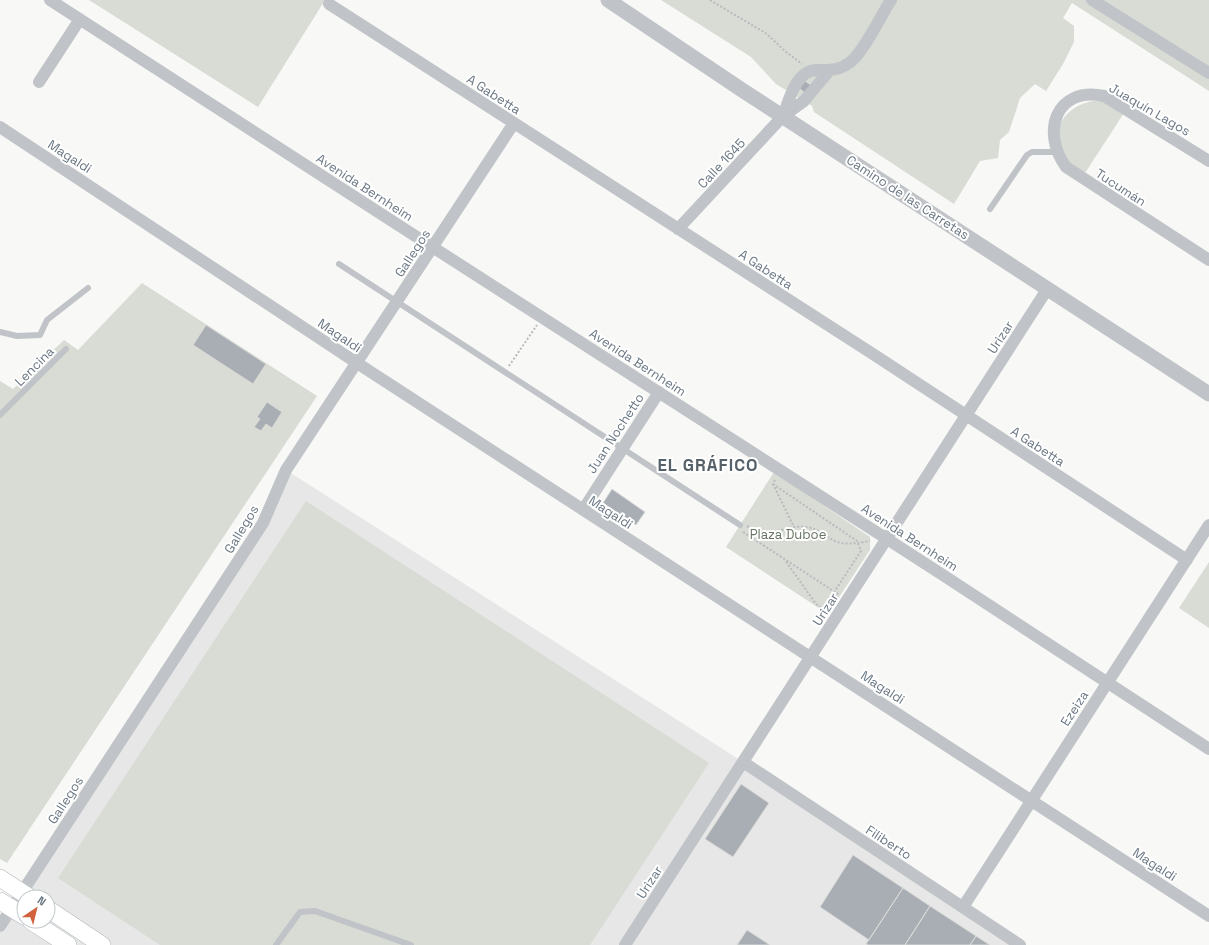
<svg xmlns="http://www.w3.org/2000/svg" width="1209" height="945" font-family="'Space Grotesk',sans-serif">
<style>
.built{fill:#e6e7e6;fill-rule:evenodd}
.green{fill:#d8dcd5}
.building{fill:#a8aeb4;stroke:#dadad8}
.lines{fill:none;stroke-linecap:round;stroke-linejoin:round}
.secondary-casing{stroke:#b2b7bb;stroke-width:18}
.path{stroke:#b8bbbe;stroke-width:2;stroke-dasharray:2 2;stroke-linecap:butt}
.service{stroke:#c0c3c7;stroke-width:6}
.minor{stroke:#c0c3c7;stroke-width:12}
.tertiary{stroke:#c0c3c7;stroke-width:15}
.secondary{stroke:#fff;stroke-width:17}
.labels{text-anchor:middle;stroke-width:4;stroke-linejoin:round;paint-order:stroke}
.street-label{font-size:13px;fill:#6a7783;stroke:#fff}
.park-label{font-size:13px;fill:#677664;stroke:#fff}
.district-label{font-size:17px;font-weight:bold;letter-spacing:1px;fill:#576169;stroke:#fff}
</style>
<rect width="100%" height="100%" fill="#f8f8f6"/>
<path class="built" d="M286,470L743,762L1020,945H0V926L263,523ZM24,897H48V921H24Z"/>
<path class="green" d="M89,0H325L258,107Z
M661,0H1209V91L1072,3L1063,18L1074,26V42L1063,64L1046,91L1035,84L1020,98L1009,132L1000,140L998,158L980,161L954,204L814,112L812,106L776,84L751,57Z
M1100,100L1124,113L1085,173C1077,169 1068,164 1064,155C1047,126 1070,102 1100,100Z
M142,283L317,396L7,863L0,859V381L13,389L64,340L78,350Z
M774,472L870,537V550L828,614L726,547Z
M306,501L709,763L590,945H160L58,878Z
M1209,562V628L1179,608Z"/>
<path class="building" d="M805,81L811,85L805,93L799,88Z
M206,325L266,364L253,384L193,345Z
M267,402L282,412L272,428L266,424L261,431L254,427L260,419L257,417Z
M612,489L645,512L636,525L603,503Z
M741,784L769,803L733,857L705,839Z
M853,855L903,888L869,940L820,907Z
M903,888L930,906L905,945H868L866,944Z
M930,906L976,936L970,945H905Z
M747,930L770,945H737Z
M976,936L990,945H970Z"/>
<g class="lines">
<defs>
<path id="secondary" d="M0,878L29,897
M0,901L24,916
M48,909L102,945
M31,921L68,945"/>
</defs>
<use href="#secondary" class="secondary-casing"/>
<path class="path" d="M710,0L767,34L786,52L802,64
M509,366L537,325
M775,480L773,484L794,527
M773,484L857,541L861,551L823,609L816,604L785,560
M747,526C777,541 780,524 806,527C817,528 824,535 833,540C844,546 858,543 870,541
M743,532L838,594"/>
<path class="service" d="M990,209L1027,155L1032,152H1057
M339,264L740,525
M0,332L17,336L40,335L47,320L88,288
M0,415L66,349
M276,945L300,912L315,911L411,945"/>
<path class="minor" d="M50,0C327,181 606,357 884,537C993,607 1101,679 1209,749
M1092,0L1209,73
M329,4L876,356L1187,560
M39,82L80,19
M783,116C789,100 796,70 817,70C830,70 838,71 849,63C863,54 881,15 891,0
M0,127L357,363L1209,916
M1209,161L1104,96C1055,86 1041,133 1066,167L1209,260
M678,229L783,116L804,101L829,71
M583,510L659,392
M743,762L1020,945
M963,907L1209,525
M0,926L263,523L286,470L514,123
M625,945L1048,288"/>
<path class="tertiary" d="M608,0L742,90L1209,394"/>
<use href="#secondary" class="secondary"/>
</g>
<g class="labels">
<g class="street-label">
<text transform="translate(494 94) rotate(33)" y="5">A Gabetta</text>
<text transform="translate(1150 109) rotate(30)" y="5">Juaquín Lagos</text>
<text transform="translate(70 156) rotate(33)" y="5">Magaldi</text>
<text transform="translate(721 163) rotate(-47)" y="5">Calle 1645</text>
<text transform="translate(365 187) rotate(33)" y="5">Avenida Bernheim</text>
<text transform="translate(1121 187) rotate(33)" y="5">Tucumán</text>
<text transform="translate(908 197) rotate(33)" y="5">Camino de las Carretas</text>
<text transform="translate(412 253) rotate(-57)" y="5">Gallegos</text>
<text transform="translate(766 269) rotate(33)" y="5">A Gabetta</text>
<text transform="translate(340 335) rotate(34)" y="5">Magaldi</text>
<text transform="translate(1000 337) rotate(-57)" y="5">Urizar</text>
<text transform="translate(638 362) rotate(33)" y="5">Avenida Bernheim</text>
<text transform="translate(34 366) rotate(-45)" y="5">Lencina</text>
<text transform="translate(615 433) rotate(-57)" y="5">Juan Nochetto</text>
<text transform="translate(1038 446) rotate(33)" y="5">A Gabetta</text>
<text transform="translate(611 512) rotate(33)" y="5">Magaldi</text>
<text transform="translate(241 529) rotate(-59)" y="5">Gallegos</text>
<text transform="translate(910 537) rotate(33)" y="5">Avenida Bernheim</text>
<text transform="translate(825 609) rotate(-57)" y="5">Urizar</text>
<text transform="translate(883 687) rotate(33)" y="5">Magaldi</text>
<text transform="translate(1074 708) rotate(-57)" y="5">Ezeiza</text>
<text transform="translate(65 800) rotate(-57)" y="5">Gallegos</text>
<text transform="translate(889 842) rotate(33)" y="5">Filiberto</text>
<text transform="translate(1155 864) rotate(33)" y="5">Magaldi</text>
<text transform="translate(649 882) rotate(-57)" y="5">Urizar</text>
</g>
<g class="park-label">
<text x="788" y="539">Plaza Duboe</text>
</g>
<g class="district-label">
<text x="708" y="471">EL GRÁFICO</text>
</g>
</g>
<g transform="translate(36 909) rotate(35)"><circle r="19" fill="#ffffff" stroke="#c3c9cd"/>
<path d="M0-3L7 15L0 10L-7 15Z" fill="#d0633d"/>
<text y="-6" font-size="11" font-weight="bold" text-anchor="middle" fill="#6a7783">N</text>
</g>
</svg>
